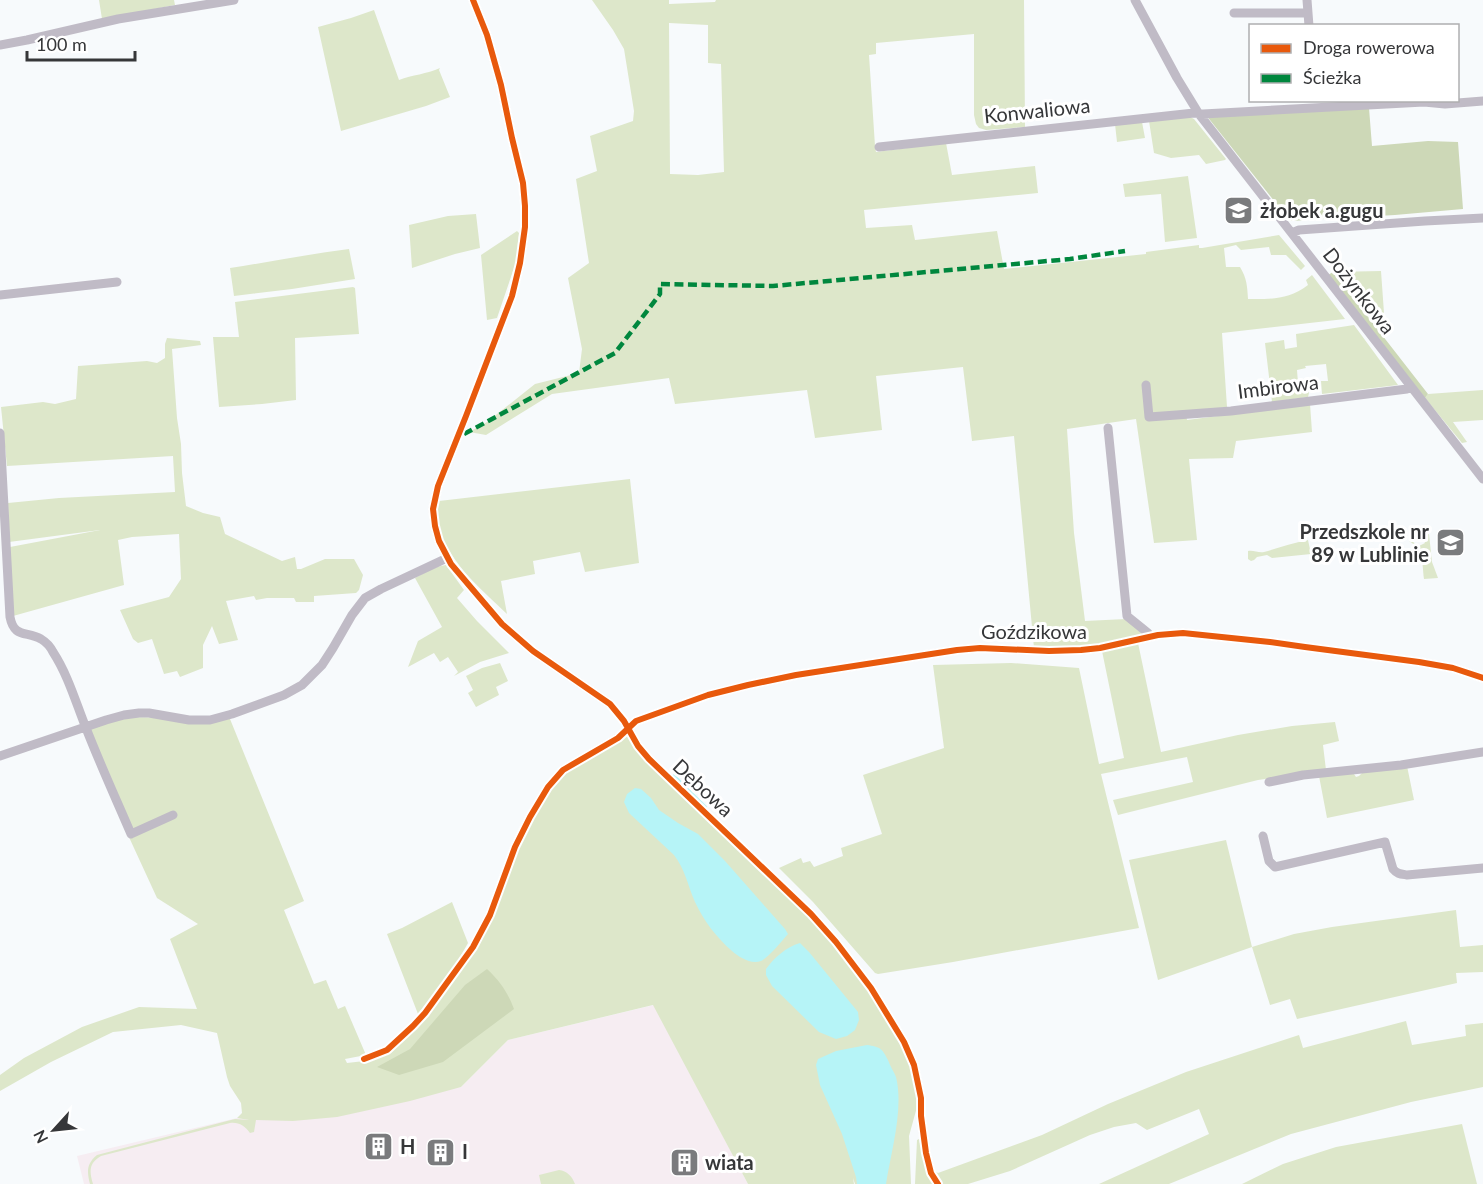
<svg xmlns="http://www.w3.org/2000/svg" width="1483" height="1184" font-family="Lato,sans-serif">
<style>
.commercial{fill:#f6edf2}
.green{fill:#dde7ca;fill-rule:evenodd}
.forest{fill:#cdd8b7}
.water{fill:#b6f4f7}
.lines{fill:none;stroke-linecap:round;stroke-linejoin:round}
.stream{stroke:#b6f4f7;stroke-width:2}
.minor{stroke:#c0bbc6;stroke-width:9}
.quiet{stroke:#00873e;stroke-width:4.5;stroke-dasharray:9 4.5;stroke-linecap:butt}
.cycleway-casing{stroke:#fff;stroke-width:10}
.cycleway{stroke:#e8590c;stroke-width:6}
.labels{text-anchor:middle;stroke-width:6;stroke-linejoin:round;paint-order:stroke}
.street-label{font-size:20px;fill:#363739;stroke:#fff}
.poi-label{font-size:20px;font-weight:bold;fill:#363739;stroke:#fff;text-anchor:start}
</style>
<rect width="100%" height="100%" fill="#f7fafc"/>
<path class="commercial" d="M654,1005L748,1184H84L77,1156L237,1118L256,1120L461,1087L508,1040Z"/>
<path class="green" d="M99,0H174L175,5L102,19Z
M592,0H669V4L715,2L716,0H1024L1025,127L986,130L979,128L976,124L974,115V34L876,43V54L869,55L875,146L876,152L946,143L952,175L1035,166L1038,193L864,210L866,228L912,225L915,240L997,231L1004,269L1146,254V252L1199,245V248H1202L1279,235L1305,266L1301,270L1286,255H1271L1269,247L1241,250L1236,245L1224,248L1226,267H1240C1247,279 1247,285 1248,299C1272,299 1288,300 1308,285L1306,280L1312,275L1345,319L1222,333L1227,407L1186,413L1187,420L1310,404L1312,432L1236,441L1233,458L1189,459L1197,540L1154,543L1136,419L1067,429L1074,533L1085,621L1126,619L1143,634L1092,646L1034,648L1014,436L972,441L963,367L876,376L882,430L815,438L807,390L675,404L669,378L552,394L486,435L469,432L487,422L535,384L579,373L582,349L568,278L589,263L576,179L597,171L590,136L633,121L634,111L624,49L613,30ZM669,23L708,25V63L721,64L724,172L698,175L670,174Z
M374,10L399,80C412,75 427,74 440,68L439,70L450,97L426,106L341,131L318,27L351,18Z
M1188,116L1194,119L1226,159L1225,160L1206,164L1199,155L1171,158L1154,153L1149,121Z
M1142,122L1145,138L1117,142L1115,124Z
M1188,176L1197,238L1165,242L1161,194L1125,197L1123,184Z
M476,214L480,248L455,254L412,268L409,225L448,216Z
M517,231L519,233L516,262L497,318L487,320L481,255Z
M349,249L355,279L292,289L234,296L230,268C270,262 309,254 349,249Z
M1381,271L1384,313L1365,314L1333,272Z
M353,287L355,288L359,334L295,338L296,400L262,404L219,407L213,337H239L235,302Z
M1354,325L1398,385L1322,394L1321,381H1328L1326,364L1305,366L1306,368L1297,370L1298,383H1306L1309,393L1308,397L1272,402L1265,343L1284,340L1285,349L1297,347L1296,334Z
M167,338L200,341L201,345L172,349L177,418L181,444L182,473L186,506L203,513L220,517L225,534L282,561L295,557L297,569H301L325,559H354L363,575L359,590L356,593L314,596V602H296L294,598H267L256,600L254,596L226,601L238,640L219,644L212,626L203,645V668L180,677L177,671L164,674L152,639L138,643L133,639L120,610L169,597L181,579L179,534L132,537L118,540L124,585L13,616L10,547L100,530L9,542L8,503L59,498L175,492L173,456L7,466L1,407L43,402L55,404L76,399L78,366L147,361L157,363L165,358V344Z
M1483,390V420L1453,422L1467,442L1462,443L1425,398L1428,394Z
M630,479L639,563L585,572L580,552L533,561L535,574L501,581L507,614C481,589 443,558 438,520C437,514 438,507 439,501Z
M1429,534L1432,562L1438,578L1424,579C1422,563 1424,550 1409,541L1410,540L1419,546L1425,543L1422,536Z
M1308,540L1311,554L1272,558L1267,555L1257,557L1254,560L1251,561L1248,559V551C1254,550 1258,553 1264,552C1278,548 1292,543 1308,540Z
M446,565L464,590L457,598L477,621L509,653L480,662L454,676L458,672L448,657L440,662L434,653L408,667L418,641L442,627L415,578C425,573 435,566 446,565Z
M1138,643L1161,752L1238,735L1292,726L1335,722L1339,741L1323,745L1326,770L1258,780L1118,815L1113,800L1193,782L1187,757L1101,774L1139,928L953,962L878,974L875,973L813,902L779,868L801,858L803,863L810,861L814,867L843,856L841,848L882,834L863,775L944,748L933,665L1011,663L1079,668L1099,764L1124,758L1102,651Z
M500,663L508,681L496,687L499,695L476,707L468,693L473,690L466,676L482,668Z
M127,717L230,719L304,901L284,910L314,984L326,980L338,1009L345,1006L366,1055L345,1059L347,1063L373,1060L393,1049L473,947L515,847L557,775L630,734L863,972L912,1068L918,1088L917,1107L909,1136L911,1184H855L853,1178L854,1184H748L653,1005L508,1040L461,1087L410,1101L337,1117L293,1121L256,1120L254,1132L250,1133C245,1126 239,1122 230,1123L101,1156C89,1163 89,1171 93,1184H90C87,1172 86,1164 97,1155L227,1121L235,1119L249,1120L237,1118L242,1113L241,1103L230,1086L227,1077L217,1033L181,1025L113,1032L51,1062L0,1091V1075L24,1058L82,1027L139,1007L197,1009L170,939L198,924L157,898L128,835L84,730Z
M1407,766L1414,800L1327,818L1319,776L1352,771L1356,777L1359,776L1363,772Z
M1226,840L1252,947L1294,934L1332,927L1456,910L1460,947L1483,945V972L1456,973L1457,983L1297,1019L1290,999L1270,1005L1252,947L1158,980L1129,860Z
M452,902L468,943L456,964L418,1014L387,934L402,928Z
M1406,1021L1412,1045L1466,1036L1465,1025L1483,1023V1087L1411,1102L1291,1134L1169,1184H1099L1209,1134L1199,1109L1147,1130L1136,1123L1114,1127L1090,1135L1010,1171L968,1184H915L917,1140L919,1139L925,1166L938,1173L1042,1135L1108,1104L1186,1072L1299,1035L1303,1048Z
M1462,1124L1477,1184H1242L1283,1164L1336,1147Z
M559,1170C567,1171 572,1176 575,1184H541L539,1175Z"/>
<path class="forest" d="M1369,108L1372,146L1428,141L1458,142L1463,209L1395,215L1290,221L1206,115Z
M1333,272L1428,394L1425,398L1328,275Z
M487,969C500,981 508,993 514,1009L443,1062L399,1075L377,1067L410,1049L465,985Z"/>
<path class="water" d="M635,788L641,789L651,798L659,810L678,823L698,834L725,861L785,929L788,934C782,941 769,957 761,961C751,965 739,957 732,951C716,937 704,921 695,902C688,886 685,869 674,855L629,813L624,802L627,794Z
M800,943L809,952L858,1012L859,1020L855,1030L847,1036L836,1039L819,1032L772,986L766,975V969C774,958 786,947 800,943Z
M867,1045C880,1047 882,1048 888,1060C890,1066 894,1072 896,1077C904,1109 891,1152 886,1184H857L856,1177L842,1134L820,1085L816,1065L818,1059L836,1051Z"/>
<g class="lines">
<path class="stream" d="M674,775L706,807"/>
<path class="minor" d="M473,0L487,35L501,85L512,138L523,183L525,206V227L520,263L512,296L466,416L438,486L433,509L435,526L439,541L451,564L502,624L533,651L610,704L624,721L638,746L649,759L811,914L836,942L871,988L904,1042L914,1065L921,1098V1116L926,1153L931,1173L938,1184
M1135,0L1177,78L1199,114L1483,479
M1307,0L1309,26
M1234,13H1308
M0,45L27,40L118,19L234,0
M879,147L1194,113L1203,114L1424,102L1445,104L1483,101
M1292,233L1299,230L1425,221L1483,218
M0,295L117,282
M1146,385L1149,417L1231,411L1407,389L1411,387
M1108,428L1127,616L1148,633L1150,637
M0,433L10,617C14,638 26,631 41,639C46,642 50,646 53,652C68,675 76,703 86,728C100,764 116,799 131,834L173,815
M0,756L106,720L124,715L139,713H149L189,720H210L232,714L284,695L302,685L322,665L333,648L352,615L365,598L381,589L447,558
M1269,782L1303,775L1401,765L1483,752
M1263,836L1269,861L1275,867L1385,842L1393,869C1397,874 1401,874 1407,875L1483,868
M364,1059L387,1050L413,1026L425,1013L473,947L490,915L515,847L530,817L548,787L563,770L618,738L636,721L708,695L748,685L796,675L957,650L980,648L1049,651L1081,650L1100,648L1158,635L1183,633L1270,642L1305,647L1419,662L1453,668L1483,678"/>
<path class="quiet" d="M464,434L615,353L660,294V284L773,286L1070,259L1125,251"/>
<defs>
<path id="cycleway" d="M473,0L487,35L501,85L512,138L523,183L525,206V227L520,263L512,296L466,416L438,486L433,509L435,526L439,541L451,564L502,624L533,651L610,704L624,721L638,746L649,759L811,914L836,942L871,988L904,1042L914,1065L921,1098V1116L926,1153L931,1173L938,1184
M364,1059L387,1050L413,1026L425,1013L473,947L490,915L515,847L530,817L548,787L563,770L618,738L636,721L708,695L748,685L796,675L957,650L980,648L1049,651L1081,650L1100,648L1158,635L1183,633L1270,642L1305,647L1419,662L1453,668L1483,678"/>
</defs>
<use href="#cycleway" class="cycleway-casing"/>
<use href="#cycleway" class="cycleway"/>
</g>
<defs>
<symbol id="school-square" viewBox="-11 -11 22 22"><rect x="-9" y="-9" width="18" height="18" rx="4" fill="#7a7b7d" stroke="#fff"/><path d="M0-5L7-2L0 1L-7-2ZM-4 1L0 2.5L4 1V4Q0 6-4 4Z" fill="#fff"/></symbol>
<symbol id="building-square" viewBox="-11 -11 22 22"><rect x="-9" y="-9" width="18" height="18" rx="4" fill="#7a7b7d" stroke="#fff"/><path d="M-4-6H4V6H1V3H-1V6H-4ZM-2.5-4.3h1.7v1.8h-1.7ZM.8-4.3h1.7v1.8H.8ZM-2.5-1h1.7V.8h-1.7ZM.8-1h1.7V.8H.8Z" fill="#fff"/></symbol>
</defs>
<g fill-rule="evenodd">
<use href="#school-square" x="1222" y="194" width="33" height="33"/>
<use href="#school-square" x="1434" y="526" width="33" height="33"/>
<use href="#building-square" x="362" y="1130" width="33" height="33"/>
<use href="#building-square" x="424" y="1136" width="33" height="33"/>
<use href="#building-square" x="668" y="1146" width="33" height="33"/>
</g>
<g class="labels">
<g class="street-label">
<text transform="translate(1037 111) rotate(-6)" y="7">Konwaliowa</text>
<text transform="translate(1359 291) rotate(52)" y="7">Dożynkowa</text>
<text transform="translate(1278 387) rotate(-7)" y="7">Imbirowa</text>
<text x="1034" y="639">Goździkowa</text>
<text transform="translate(703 788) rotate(43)" y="7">Dębowa</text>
</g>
<g class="poi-label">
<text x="1260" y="218">żłobek a.gugu</text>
<text x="1429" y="539" text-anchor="end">Przedszkole nr<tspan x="1429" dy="23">89 w Lublinie</tspan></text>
<text x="400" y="1154">H</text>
<text x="462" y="1159">I</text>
<text x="705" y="1170">wiata</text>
</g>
</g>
<rect x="1249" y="24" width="210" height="78" fill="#ffffff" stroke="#afafb0" stroke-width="1.5"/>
<rect x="1261" y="44" width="30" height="9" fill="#e8590c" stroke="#afafb0" stroke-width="1.5"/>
<text x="1303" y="54" font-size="18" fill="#363739">Droga rowerowa</text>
<rect x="1261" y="74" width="30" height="9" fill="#00873e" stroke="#afafb0" stroke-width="1.5"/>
<text x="1303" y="84" font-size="18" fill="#363739">Ścieżka</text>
<g transform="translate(54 1130) rotate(243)" stroke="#ffffff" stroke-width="4.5" paint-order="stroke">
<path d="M0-4.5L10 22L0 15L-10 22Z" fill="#363739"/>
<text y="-9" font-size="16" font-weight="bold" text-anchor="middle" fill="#363739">N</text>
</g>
<path d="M27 51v9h108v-9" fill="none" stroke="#363739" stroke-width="3"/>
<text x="36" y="51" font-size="18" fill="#363739" stroke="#ffffff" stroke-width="4.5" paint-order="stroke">100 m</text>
</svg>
